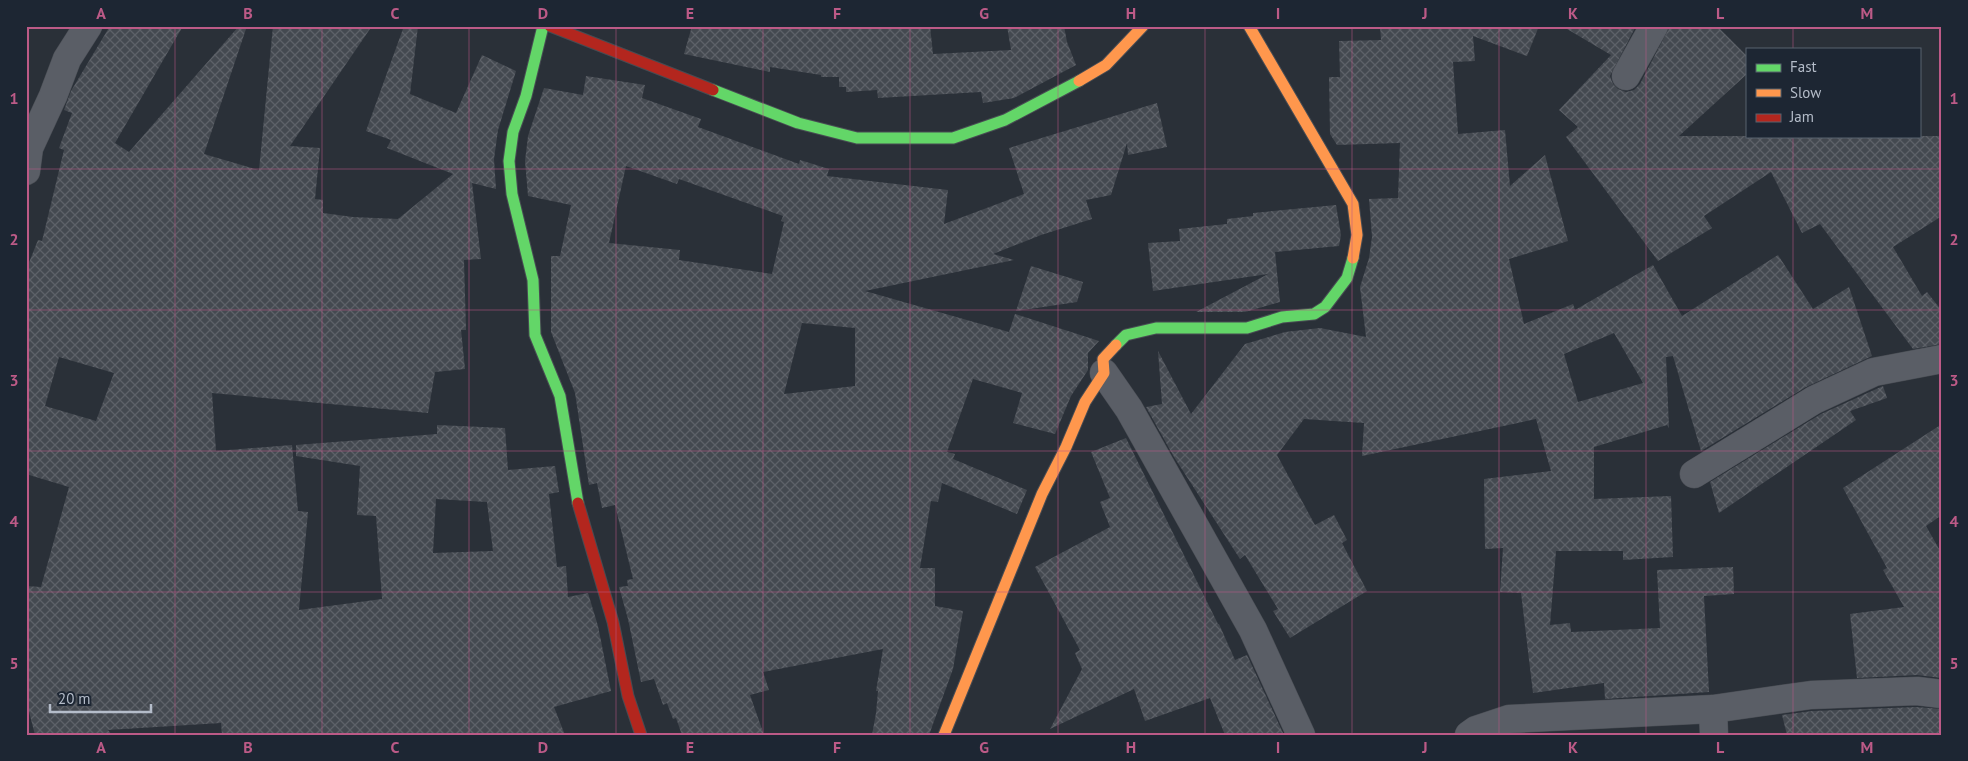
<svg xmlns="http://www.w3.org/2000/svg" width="1968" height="761" font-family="'PT Sans',sans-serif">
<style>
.building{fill:url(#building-cross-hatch);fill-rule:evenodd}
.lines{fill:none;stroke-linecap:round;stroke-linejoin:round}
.street-casing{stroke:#484c53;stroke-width:29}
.fast-casing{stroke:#484c53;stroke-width:13}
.slow-casing{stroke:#484c53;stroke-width:13}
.jam-casing{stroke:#484c53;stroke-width:13}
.street{stroke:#5a5e66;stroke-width:28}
.fast{stroke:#63d668;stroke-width:11}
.slow{stroke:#ff974d;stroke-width:11}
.jam{stroke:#b3261e;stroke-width:11}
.grid{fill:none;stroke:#bc5a87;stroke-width:1;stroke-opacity:0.55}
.neatline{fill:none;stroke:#bc5a87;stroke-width:2}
.grid-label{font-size:16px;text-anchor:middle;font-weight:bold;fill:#bc5a87}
</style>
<defs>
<pattern id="building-cross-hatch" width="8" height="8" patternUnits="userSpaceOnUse" patternTransform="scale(1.25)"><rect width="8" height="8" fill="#444950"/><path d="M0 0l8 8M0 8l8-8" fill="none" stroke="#5d6168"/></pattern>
</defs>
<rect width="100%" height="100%" fill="#2a3038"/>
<path class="building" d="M110,26H183L115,143L129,152L239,26H247L204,154L259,170L273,26H372L290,146L320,148L315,199L323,200V213L353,217L398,219L453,174L387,148L391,140L366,131L404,26H418L410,94L456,113L482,55L516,71L498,130L494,159L496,189L472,183L481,259L464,260L466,330H461L465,369L435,372L428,413L212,393L216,451L292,445L298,511L308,512L299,610L382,599L376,516L357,515L360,466L296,456V445L437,434V425L505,428L508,470L555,466L559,492L549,494L557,567L566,566L568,597L588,593L598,626L611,691L554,707L565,735H222L221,723L108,730L112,735H35L26,700V586L41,587L69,487L26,474V270L38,240L42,241L64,150L59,148L72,113L64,110L71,91ZM59,357L114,373L96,421L45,406ZM436,499L487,502L493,551L433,553Z
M692,26H930L933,54L1011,50L1007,26H1064L1067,42L1076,65L1014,98L983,103L981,92L878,98L877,90L846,92V87H839V77H821V75L770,67V72L684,54Z
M1380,26H1539L1527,56L1473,36L1475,61L1453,62L1458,134L1505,130L1510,186L1545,155L1568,241L1509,259L1524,324L1573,304L1575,310L1653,265L1682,316L1778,255L1813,309L1849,287L1872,356L1806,387L1701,451L1673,356L1666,357L1669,428L1667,425L1594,447V499L1671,496L1673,557L1623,560V551H1556L1550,625L1570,623L1571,632L1660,628L1657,570L1733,567L1734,594L1704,596L1709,692L1605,699L1604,683L1533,693L1521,593L1500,592L1503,548L1485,549L1484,479L1551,471L1536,419L1362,456L1364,423L1304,419L1277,455L1315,525L1334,515L1347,540L1342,543L1367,591L1290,638L1273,611L1278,609L1245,555L1240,559L1174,457L1146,407L1162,404L1158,351L1191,414L1245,344L1285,332L1320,328L1366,337L1360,287L1369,258L1372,237L1369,199L1398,198L1400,143L1337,145L1330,134L1329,77H1340L1339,41L1381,40ZM1614,333L1643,383L1578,402L1564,354Z
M1562,26H1636L1610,76L1613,84L1618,89L1626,92L1634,90L1640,84L1670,26H1717L1747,56V74L1679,136H1942V216L1893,247L1922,296L1927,292L1942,311V344L1913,349L1820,224L1802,233L1771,172L1704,216L1712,228L1658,261L1566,137L1578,127L1559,110L1611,55Z
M586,76L645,85L642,98L701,119L698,127L799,164L800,160L829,169L827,176L948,190L944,224L1024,194L1009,148L1157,103L1167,147L1128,155L1127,143L1111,195L1086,200L1092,219L1041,235L993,254L1014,260L865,291L1009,332L1015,314L1099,341L1088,353V370L1071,396L1055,434L1013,423L1022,393L973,379L947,452L955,454L953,459L1027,490L1017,514L942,483L938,502L931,501L920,568H935V606L963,611L953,669L929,735H872L876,713L878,691H876L883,649L763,672L769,690L750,695L764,735H682L676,718L673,719L667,703L663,705L654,679L641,682L628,619L619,587L628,586L627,580L633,579L615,505L602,508L597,483L589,485L575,393L551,332V256H560L571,205L528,196L525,161L528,136L544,88L583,95ZM626,166L677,184L679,179L783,216L781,221L784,222L772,274L679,260L680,250L609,243ZM802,323L855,328V386L784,394Z
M1336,205L1341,235L1339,246L1275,252L1280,302L1245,312H1196L1268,274L1153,291L1148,243L1180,241L1179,229L1227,224V219L1253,216V213Z
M1031,266L1083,282L1077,302L1016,311Z
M1883,386L1887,398L1850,411L1856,420L1719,513L1710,482L1821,414Z
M1942,424V515L1926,526L1942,554V678L1917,675L1857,678L1850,614L1904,607L1883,570L1887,568L1843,488Z
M1126,438L1218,624H1219L1235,660L1247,655L1284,735H1225L1210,698L1145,721L1134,689L1050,729L1082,669L1075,653L1080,650L1035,567L1110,527L1100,502L1110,498L1091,452Z
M1916,707L1942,709V735H1787L1782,715L1812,711Z"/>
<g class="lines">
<defs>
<path id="street" d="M1626,76L1654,26
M26,171L29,148L53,96L67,59L88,26
M1104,373L1129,409L1253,630L1301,735
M1694,474L1814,400L1874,372L1942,359
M1713,709L1714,735
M1469,735L1476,730L1509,719L1713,709L1811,695L1917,691L1942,694"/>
<path id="fast" d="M543,26L526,96L513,132L509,161L512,194L533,280L535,335L560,396L578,503
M713,90L798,123L857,138H953L1005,120L1079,81
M1116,345L1126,335L1156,328H1247L1282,317L1314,314L1325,307L1347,278L1353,258"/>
<path id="slow" d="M1249,26L1353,204L1357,235L1353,258
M1079,81L1106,65L1143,26
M944,735L1042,494L1066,447L1085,402L1104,373L1103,359L1116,345"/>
<path id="jam" d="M550,26L713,90
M578,503L613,622L628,696L641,735"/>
</defs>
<use href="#street" class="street-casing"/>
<use href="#fast" class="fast-casing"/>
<use href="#slow" class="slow-casing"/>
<use href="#jam" class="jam-casing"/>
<use href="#street" class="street"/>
<use href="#fast" class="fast"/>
<use href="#slow" class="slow"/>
<use href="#jam" class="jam"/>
</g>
<path class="grid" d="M175,26V735M322,26V735M469,26V735M616,26V735M763,26V735M910,26V735M1058,26V735M1205,26V735M1352,26V735M1499,26V735M1646,26V735M1793,26V49M1793,136V735M26,169H1942M26,310H1942M26,451H1942M26,592H1942"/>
<rect width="1968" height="761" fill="none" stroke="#1d2633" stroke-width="55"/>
<rect x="1746" y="48" width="175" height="90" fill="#1d2633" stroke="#59626f"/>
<rect x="1756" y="64" width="25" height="8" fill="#63d668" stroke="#59626f"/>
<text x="1790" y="72" font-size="15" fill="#b4bcc9">Fast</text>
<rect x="1756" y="89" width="25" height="8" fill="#ff974d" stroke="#59626f"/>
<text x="1790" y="98" font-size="15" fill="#b4bcc9">Slow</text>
<rect x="1756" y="114" width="25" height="8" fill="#b3261e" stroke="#59626f"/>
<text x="1790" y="122" font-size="15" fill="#b4bcc9">Jam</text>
<path d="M50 704v8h101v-8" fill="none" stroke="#b4bcc9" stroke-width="2.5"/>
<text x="58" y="704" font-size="15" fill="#b4bcc9" stroke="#1d2633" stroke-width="4" paint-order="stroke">20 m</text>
<rect x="28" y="28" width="1912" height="706" class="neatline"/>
<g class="grid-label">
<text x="101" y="19">A</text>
<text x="248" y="19">B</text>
<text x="395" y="19">C</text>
<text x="543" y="19">D</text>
<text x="690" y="19">E</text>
<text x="837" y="19">F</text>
<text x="984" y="19">G</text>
<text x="1131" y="19">H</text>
<text x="1278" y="19">I</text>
<text x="1425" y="19">J</text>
<text x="1573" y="19">K</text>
<text x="1720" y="19">L</text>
<text x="1867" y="19">M</text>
<text x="14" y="104">1</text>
<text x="1954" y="104">1</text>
<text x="14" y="245">2</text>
<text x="1954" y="245">2</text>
<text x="14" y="386">3</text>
<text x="1954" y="386">3</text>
<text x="14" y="527">4</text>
<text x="1954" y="527">4</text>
<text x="14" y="669">5</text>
<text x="1954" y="669">5</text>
<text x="101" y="753">A</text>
<text x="248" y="753">B</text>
<text x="395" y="753">C</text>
<text x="543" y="753">D</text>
<text x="690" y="753">E</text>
<text x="837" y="753">F</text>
<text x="984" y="753">G</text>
<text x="1131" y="753">H</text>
<text x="1278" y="753">I</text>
<text x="1425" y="753">J</text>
<text x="1573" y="753">K</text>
<text x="1720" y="753">L</text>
<text x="1867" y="753">M</text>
</g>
</svg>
